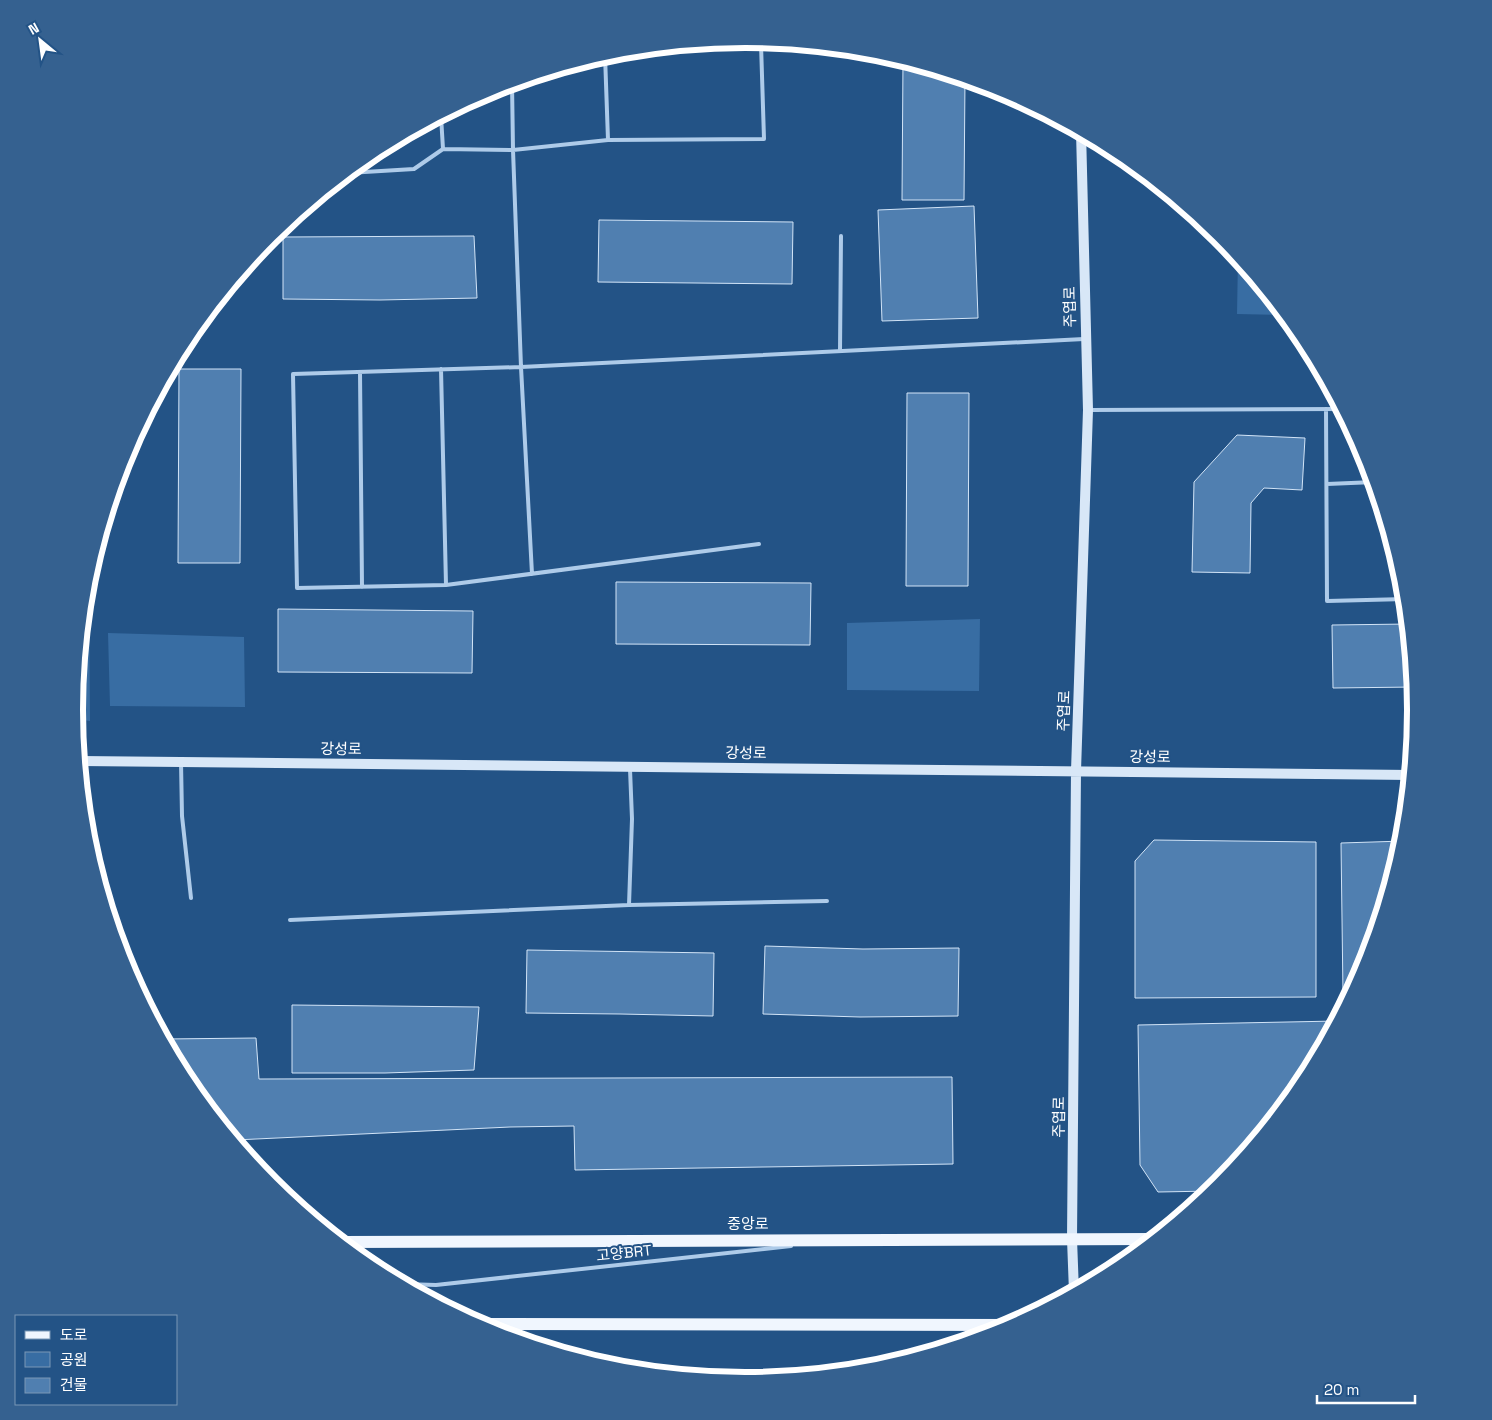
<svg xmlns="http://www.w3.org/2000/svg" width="1492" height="1420" font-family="'Space Grotesk','Noto Sans KR',sans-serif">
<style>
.green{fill:#386da3}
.building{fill:#507fb0;stroke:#d2e4f7}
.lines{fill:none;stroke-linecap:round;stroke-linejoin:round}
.lane{stroke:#aecbe9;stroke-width:4}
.secondary{stroke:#d8e7f7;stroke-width:10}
.primary{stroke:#f0f6fe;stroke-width:12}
.labels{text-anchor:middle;stroke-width:4;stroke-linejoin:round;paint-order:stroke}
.street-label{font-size:15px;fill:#fff;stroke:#235386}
.rim{fill:none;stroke:#fff;stroke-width:6}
</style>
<rect width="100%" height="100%" fill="#235386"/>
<path class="green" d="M1238,257L1286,315L1237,314Z
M89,576L90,721L76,719L75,710Z
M980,619L979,691L847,690V623Z
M108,633L244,637L245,707L110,706Z"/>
<path class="building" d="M903,60L965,78L964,200H902Z
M974,206L978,318L882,321L878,210Z
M599,220L793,222L792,284L598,282Z
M474,236L477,298L380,300L283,299V237Z
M179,369H241L240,563H178Z
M907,393H969L968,586H906Z
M1237,435L1305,438L1302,490L1264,488L1251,503L1250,573L1192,572L1194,482Z
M616,582L811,583L810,645L616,644Z
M278,609L473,611L472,673L278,672Z
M1409,624L1415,687L1333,688L1332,625Z
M1154,840L1316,842V997L1135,998V861Z
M1404,841L1366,967L1351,995H1343L1341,843Z
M765,946L863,949L959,948L958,1016L860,1017L763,1014Z
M527,950L714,953L713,1016L620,1014L526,1013Z
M292,1005L479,1007L474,1070L385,1073H292Z
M1337,1021L1304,1083L1220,1185L1213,1191L1158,1192L1140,1165L1138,1025Z
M256,1038L259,1079L952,1077L953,1164L575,1170L574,1126L510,1127L235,1140L188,1083L164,1039Z"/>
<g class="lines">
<path class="lane" d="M605,55L608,140
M512,83L513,150L521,367L1084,339
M441,116L443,149
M348,173L414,169L443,149L513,150L608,140L764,139L761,44L614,52
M840,351L841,236
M441,369L446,585
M360,372L362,587
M1326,409L1327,601L1406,599
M1090,410L1343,409
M1327,484L1375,482
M532,574L521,367L293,374L297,588L446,585L759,544
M181,762L182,816L191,898
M629,905L632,819L630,769
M290,920L629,905L827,901
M404,1284L436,1285L791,1246"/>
<path class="secondary" d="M80,761L1411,775
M1074,1292L1072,1239L1076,771L1088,410L1081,131"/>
<path class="primary" d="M342,1242L1154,1239
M477,1324L1012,1325"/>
</g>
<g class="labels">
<g class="street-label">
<text transform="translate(1070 307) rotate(-91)" y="5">주엽로</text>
<text transform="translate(1064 711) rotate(-88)" y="5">주엽로</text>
<text transform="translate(341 749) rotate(1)" y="5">강성로</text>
<text transform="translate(746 753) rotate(1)" y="5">강성로</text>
<text transform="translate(1150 757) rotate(1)" y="5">강성로</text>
<text transform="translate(1059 1117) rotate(-89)" y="5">주엽로</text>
<text x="748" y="1229">중앙로</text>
<text transform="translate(624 1253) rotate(-6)" y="5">고양BRT</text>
</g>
</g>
<path d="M0 0H1492V1420H0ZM83 710a662 662 0 1 1 1324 0a662 662 0 1 1-1324 0Z" fill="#356190" fill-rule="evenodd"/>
<path class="rim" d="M83 710a662 662 0 1 1 1324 0a662 662 0 1 1-1324 0Z"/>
<rect x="15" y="1315" width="162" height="90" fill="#235386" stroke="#7b98b6"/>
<rect x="25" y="1331" width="25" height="8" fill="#f0f6fe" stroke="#7b98b6"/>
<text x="60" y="1340" font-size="15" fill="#ffffff">도로</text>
<rect x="25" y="1352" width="25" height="15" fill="#386da3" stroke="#7b98b6"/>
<text x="60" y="1365" font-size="15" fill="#ffffff">공원</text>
<rect x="25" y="1378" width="25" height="15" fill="#507fb0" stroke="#7b98b6"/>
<text x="60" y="1390" font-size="15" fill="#ffffff">건물</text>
<g transform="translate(40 40) rotate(331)" stroke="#235386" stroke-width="4" paint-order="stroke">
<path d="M0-4L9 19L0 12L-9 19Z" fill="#ffffff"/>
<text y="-8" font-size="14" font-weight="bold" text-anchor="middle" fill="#ffffff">N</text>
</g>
<path d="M1317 1395v8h98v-8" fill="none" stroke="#ffffff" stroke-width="2.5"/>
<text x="1324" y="1395" font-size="15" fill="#ffffff" stroke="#235386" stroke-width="4" paint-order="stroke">20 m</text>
</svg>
